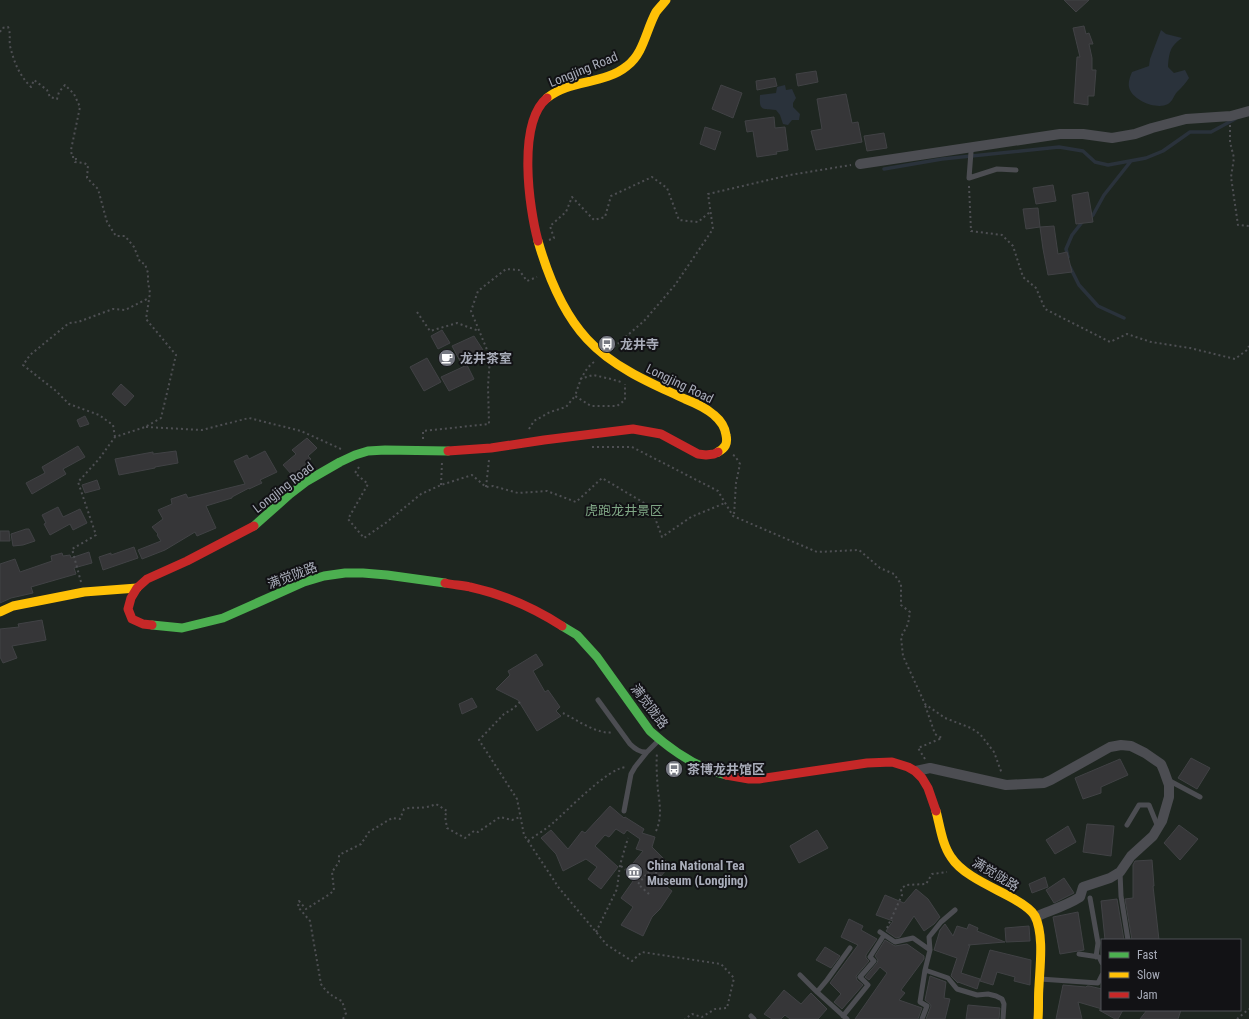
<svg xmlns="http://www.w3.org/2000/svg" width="1249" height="1019" font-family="'Roboto Condensed','Noto Sans SC',sans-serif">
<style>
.green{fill:#1e2620;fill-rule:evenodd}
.water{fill:#2a323b}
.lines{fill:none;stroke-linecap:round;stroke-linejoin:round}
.stream{stroke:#2a323b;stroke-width:3.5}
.building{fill:#363638;stroke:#414245}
.path{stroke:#4e4f53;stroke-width:2;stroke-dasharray:2 3;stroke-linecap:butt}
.lane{stroke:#4c4d52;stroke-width:5}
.street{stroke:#4c4d52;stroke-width:10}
.fast{stroke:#4caf50;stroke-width:9}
.slow{stroke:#ffc107;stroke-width:9}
.jam{stroke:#c62828;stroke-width:9}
.labels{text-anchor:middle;stroke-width:4;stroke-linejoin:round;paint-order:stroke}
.street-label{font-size:13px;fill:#a9adba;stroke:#121215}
.poi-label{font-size:13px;font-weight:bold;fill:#a9adba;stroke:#121215;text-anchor:start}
.park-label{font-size:13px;fill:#7fa685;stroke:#121215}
</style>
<rect width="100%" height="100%" fill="#181819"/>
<path class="green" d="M0,0H1249V1019H0ZM1102,940H1240V1010H1102Z"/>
<path class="water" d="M1161,30L1166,34L1182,38C1170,46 1169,53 1168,67L1174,73L1185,70L1189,78C1186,83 1182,87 1177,92C1174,95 1173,101 1168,104C1157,110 1135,101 1130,90C1127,84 1130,77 1132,72L1149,66L1150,59Z
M785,85L786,90L792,89L796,98L793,103V107L800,114L799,120H792L788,125L783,124L780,115L776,110C762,109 759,111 760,95L776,93L777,87Z"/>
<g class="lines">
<path class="stream" d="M884,169L942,159L1059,147L1083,151L1095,162L1108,165L1146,158L1163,151L1190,132H1211L1235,119
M1089,218L1093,215L1104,195L1131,161
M1068,257L1066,249L1072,235L1083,221
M1070,267L1079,285L1098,306L1124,318"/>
</g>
<path class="building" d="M1064,0H1089L1076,12Z
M1084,26L1086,34L1089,33L1093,44H1089L1092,58V70H1096L1094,96H1088V105L1074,103L1077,57H1080L1073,28Z
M816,71L818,82L798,86L796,74Z
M775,78L777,86L757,90L756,81Z
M721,85L742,93L733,118L712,109Z
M846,94L852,123L858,122L862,142L816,150L811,131L822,129L817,99Z
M774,117L775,128L785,127L788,150L776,152L777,154L757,157L753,131L747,132L745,121Z
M705,127L721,132L715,150L700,144Z
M884,133L887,148L867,151L864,136Z
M1053,185L1056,201L1036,204L1033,188Z
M1088,192L1093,222L1076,224L1072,195Z
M1038,208L1040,227L1026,229L1023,209Z
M1054,226L1058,254L1067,252L1072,272L1048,275L1043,249L1040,227Z
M442,330L450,343L438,349L431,336Z
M474,336L483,350L460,361L452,346Z
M427,358L441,382L424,391L410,367Z
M467,365L474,379L449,391L441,377Z
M121,384L134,396L125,406L112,394Z
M85,416L89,424L80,427L77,420Z
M307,438L317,448L308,456L311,459L293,476L283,465L296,454L292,450Z
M78,446L85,457L63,469L66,474L32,494L26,483L45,473L42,467Z
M176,451L178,463L155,467V468L119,475L115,459L153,452V454Z
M265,451L277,472L260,480L262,483L249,489V488L232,497V498L206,506L216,528L197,536L195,532L165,550L142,559L138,550L161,541L157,535L158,534L152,527L163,519L158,510L172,504L171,499L186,494L188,498L245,484L234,461L247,455L249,459Z
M97,480L100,489L85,493L82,485Z
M58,507L63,517L80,509L87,523L73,530L70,524L50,535L44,524L46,523L42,515Z
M26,529H29L35,541L23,545L13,546L11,534Z
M0,531H9L10,541H0Z
M134,547L138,558L103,570L99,557L111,553V555Z
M89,552L92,563L74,568L76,574L31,587L33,593L11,598L0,603V564L15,559L20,572L52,561L51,556L62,553L63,556L70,555L71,558Z
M42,620L46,640L12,646L17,658L3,663L0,657V629L19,627L18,624Z
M536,654L543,665L533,671L545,692L548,690L560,707L556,711L561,716L537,731L518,700L496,689L510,675L508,671Z
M472,698L477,707L462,714L459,704Z
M1191,758L1210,768L1197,789L1178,778Z
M1120,759L1128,775L1101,787V793L1083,799L1075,778Z
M610,806L624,818L625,817L644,829L642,833L655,837L652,847L670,865L658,880L672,891L660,909L652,917L643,936L621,925L633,907L621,898L638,874L629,868L643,851L636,849L640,839L627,830L624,834L616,829L609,837L605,835L595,846L618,867L601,889L588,879L597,867L586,859L563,871L556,854L541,838L551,830L568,849L582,831L585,833Z
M1087,824L1114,826L1111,856L1083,852Z
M1179,825L1198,839L1180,860L1164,843Z
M1068,826L1076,842L1055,854L1046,840Z
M817,830L828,848L799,863L790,846Z
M1152,860L1154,886H1153L1159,940H1132L1125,899L1133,898V865L1135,861Z
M1045,877L1048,887L1032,893L1029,884Z
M1064,878L1074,893L1054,903L1046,890Z
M916,889L928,899L940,917L934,924L924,931L914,916L900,937L896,938L886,931L893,921L876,915L885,895L904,903Z
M1117,899L1124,940H1105L1101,901Z
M1078,912L1084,950L1060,954L1053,917Z
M849,919L863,926L861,930L877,939L866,955V958L869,961L856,976L857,980L863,985L842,1009L834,1002L841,994L830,983L858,945L841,937Z
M945,924L953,936L957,926L967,929L969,924L978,928L977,931L1005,942L968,945H970L961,973L980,979L977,989L958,982V983L951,976L957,958L934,950L940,930Z
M1029,926L1030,941L1006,942L1005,928Z
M885,940L895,946L907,944L924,956V959L901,990L905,993L899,1000L922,1008L918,1019H855L887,973L880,967L869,980L865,977L877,963L878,960L875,956Z
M825,947L840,956L831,968L816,960Z
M990,950L1031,960L1030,985L1014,981L1015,977L997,972L993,985L980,981Z
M930,976L946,982L944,998L950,999L945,1019H926L931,1006L930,1004L925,1000Z
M1063,985L1086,987L1087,986H1089L1102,989V1009L1078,1002L1082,1019H1056Z
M784,990L801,1004L811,993L827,1009L818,1019H790L785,1015L781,1019H772L764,1014Z
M968,1005L1000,1008L999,1019H966Z
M1099,1010H1123L1118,1019H1115Z
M1147,1010H1181L1178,1019H1140Z"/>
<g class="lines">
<path class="path" d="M0,32L2,28L8,27C11,33 9,39 10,46C14,62 19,75 31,87L34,80L47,90L50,97L57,99L59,92L65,85L74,94L80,107L71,150L72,157H76V159L74,160L75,162L84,163L88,165L87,178L98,189L107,222L116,236H125L134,247L140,262L145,264L148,273V282L150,293L146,319L176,355L161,418L145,427L115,437L99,459L78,482L96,535L72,549L81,582
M1230,125V142L1234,158L1231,177L1238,225L1249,226
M969,186L971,231L1002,235L1013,246L1023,277L1036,288L1045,309L1110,342L1127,334L1151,342L1190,348L1235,359L1247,350L1249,346
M549,240L554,238L550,226L566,212L572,197L594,220L605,217L611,196L652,177L667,188L679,220L698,222L711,211
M417,312L430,331L457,323L479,331
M614,347L644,321L675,285L713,229L708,194L790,175L851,165
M594,362C583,370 579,384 575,396L591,406H617L625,400V384
M580,379L593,375L611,379L621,382
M146,427L202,430L249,418L301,431L341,449
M529,429L534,421L550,412L566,407L575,396
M115,437L113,425L99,415L69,404L56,391L23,365L30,355L41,346L69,323L78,322L113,309L125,310L149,298
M423,439V431L489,424L488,386L490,357L471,311L478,291L506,269L519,270L527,281L537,277
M592,447H632L718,491L733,516L817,552L859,550L880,568L894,574L901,584V605L910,612L908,624L901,637L903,656L925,704L945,718L971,728L980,734L994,752L1002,774
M733,455L735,456L740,464L736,483L734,515
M359,467L355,473L368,484L348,519L364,538L387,522L421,494L441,485L472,475L486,487L493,486L518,493L547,491L576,502L602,478L651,507L662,537L691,517L725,503
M441,485L442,462
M486,487L489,460
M520,702L514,708L504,714L479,740L517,799L524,835L559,888L607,945L632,961L642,952L721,964L734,978L727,1008L715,1009L702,1017L692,1014L685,1019
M563,713C575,719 600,736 613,732
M925,759L918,748L942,738L935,734L925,705
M656,831C662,818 660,805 658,791C657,778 656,765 657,753
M528,841C536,835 545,830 553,823C568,810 608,768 626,767
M621,866L640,881
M649,894L638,884L651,869L666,880
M887,928L902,895L901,889L906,885L926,884L932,874L947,872
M596,932L617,889L620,865L628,838
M343,1019L346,1013L342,1001C333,997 326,992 321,984L310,921L298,907L299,901L306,909L330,894L334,890L332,872L339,862V855L361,844L369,832L392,818L400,819L404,809C417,806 423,810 436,804L447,811L445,816L447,828L465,838L474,831L478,832L500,817L512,820L520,817
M1237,1019L1249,1009"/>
<path class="lane" d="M973,148L971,152L969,178L997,169L1016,170
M598,700L630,744C635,749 640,753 647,752L659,740
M1168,780L1200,797
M624,811L631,774L635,767L647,752
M1127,825L1139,805H1149L1158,827
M1120,872L1121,896L1128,940
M1090,898L1098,943L1096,957
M880,932L895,942L913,938L930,950
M1079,954L1099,957L1102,963
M925,970L948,978L957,989L977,995L988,994L996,996L1002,999L1004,1004L1003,1019
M800,975L817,992L847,1019
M1040,979L1098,983L1102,975
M817,992L827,980L850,948
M751,1016L754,1019
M843,1016L868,985L860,977L874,961L870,957L884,935
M922,1019L927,1006L920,1002L925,970L930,950L929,937L941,922L955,910"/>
<path class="street" d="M860,164L1060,134H1083L1112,138L1135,134L1152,128L1186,119L1231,116L1249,111
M916,771L930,768L1006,785L1044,783L1051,780L1110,747L1121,745L1131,746L1145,753L1161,764L1164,771L1169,785V797L1162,821L1153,836L1131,856L1120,872L1110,878L1083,887L1080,897C1066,906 1051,910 1035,917"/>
<path class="fast" d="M254,526L290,494L307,481L340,462L355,455L368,451L385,450L448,451
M152,625L182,628L223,618L304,582L324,576L345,573H363L387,575L445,583
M562,626L577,635L597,657L650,731C672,751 697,768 726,775"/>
<path class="slow" d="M547,98C570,79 604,85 627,66C644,53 646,30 656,12C659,8 663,4 666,0
M538,241C548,276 562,312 587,339C599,352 614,363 630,372C647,382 666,390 685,399C695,403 705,407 714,415C720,420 725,427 726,435C728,444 725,448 718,452
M0,612L13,606L84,592L137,588
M936,811C940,826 942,844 951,857C963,876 995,888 1014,899C1021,903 1031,909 1035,916C1044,935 1040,965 1039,986C1038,997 1039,1008 1038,1019"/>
<path class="jam" d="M538,241C529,208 517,123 547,98
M448,451L491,448L544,440L633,429L661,434L698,454L706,455L714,454L718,452
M445,583C453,585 462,585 470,587C502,594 534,608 562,626
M152,625L143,624L132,619L128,609L131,598L137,588L147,579L187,561L254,526
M726,775L749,779H759L867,763L892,762L908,767L915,771L922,778L928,788L936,811"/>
</g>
<defs>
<symbol id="bus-disc" viewBox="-11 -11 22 22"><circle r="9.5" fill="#767982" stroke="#121215"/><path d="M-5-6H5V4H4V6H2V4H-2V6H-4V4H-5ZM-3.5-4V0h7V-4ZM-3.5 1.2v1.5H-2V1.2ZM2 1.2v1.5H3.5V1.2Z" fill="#fff"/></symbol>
<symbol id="cafe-disc" viewBox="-11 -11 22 22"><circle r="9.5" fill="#767982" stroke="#121215"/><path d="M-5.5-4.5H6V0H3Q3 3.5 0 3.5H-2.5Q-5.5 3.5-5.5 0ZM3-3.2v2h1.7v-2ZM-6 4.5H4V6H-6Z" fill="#fff"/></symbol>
<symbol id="museum-disc" viewBox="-11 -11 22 22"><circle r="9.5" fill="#767982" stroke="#121215"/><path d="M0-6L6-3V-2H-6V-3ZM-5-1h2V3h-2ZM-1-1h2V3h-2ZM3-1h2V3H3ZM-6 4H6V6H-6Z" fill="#fff"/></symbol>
</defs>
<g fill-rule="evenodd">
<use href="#bus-disc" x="597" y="334" width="20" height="20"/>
<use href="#cafe-disc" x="437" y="348" width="20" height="20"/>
<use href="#bus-disc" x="664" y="759" width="20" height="20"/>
<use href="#museum-disc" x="624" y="862" width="20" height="20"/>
</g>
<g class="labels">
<g class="street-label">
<text transform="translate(583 69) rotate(-22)" y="5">Longjing Road</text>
<text transform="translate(680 383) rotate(26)" y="5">Longjing Road</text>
<text transform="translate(283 487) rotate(-38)" y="5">Longjing Road</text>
<text transform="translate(292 575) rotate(-21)" y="5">满觉陇路</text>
<text transform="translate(650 706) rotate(53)" y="5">满觉陇路</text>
<text transform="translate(996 874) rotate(31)" y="5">满觉陇路</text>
</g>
<g class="poi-label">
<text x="620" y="349">龙井寺</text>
<text x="460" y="363">龙井茶室</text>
<text x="687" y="774">茶博龙井馆区</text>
<text x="647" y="870">China National Tea<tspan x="647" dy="15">Museum (Longjing)</tspan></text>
</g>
<g class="park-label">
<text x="624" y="515">虎跑龙井景区</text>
</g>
</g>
<rect x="1101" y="939" width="140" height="72" fill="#121215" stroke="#4e5057"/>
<rect x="1109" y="952" width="20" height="6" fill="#4caf50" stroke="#4e5057"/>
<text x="1137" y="959" font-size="12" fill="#a9adba">Fast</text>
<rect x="1109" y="972" width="20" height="6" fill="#ffc107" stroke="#4e5057"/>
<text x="1137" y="979" font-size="12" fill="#a9adba">Slow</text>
<rect x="1109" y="992" width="20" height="6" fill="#c62828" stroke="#4e5057"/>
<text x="1137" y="999" font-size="12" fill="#a9adba">Jam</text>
</svg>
